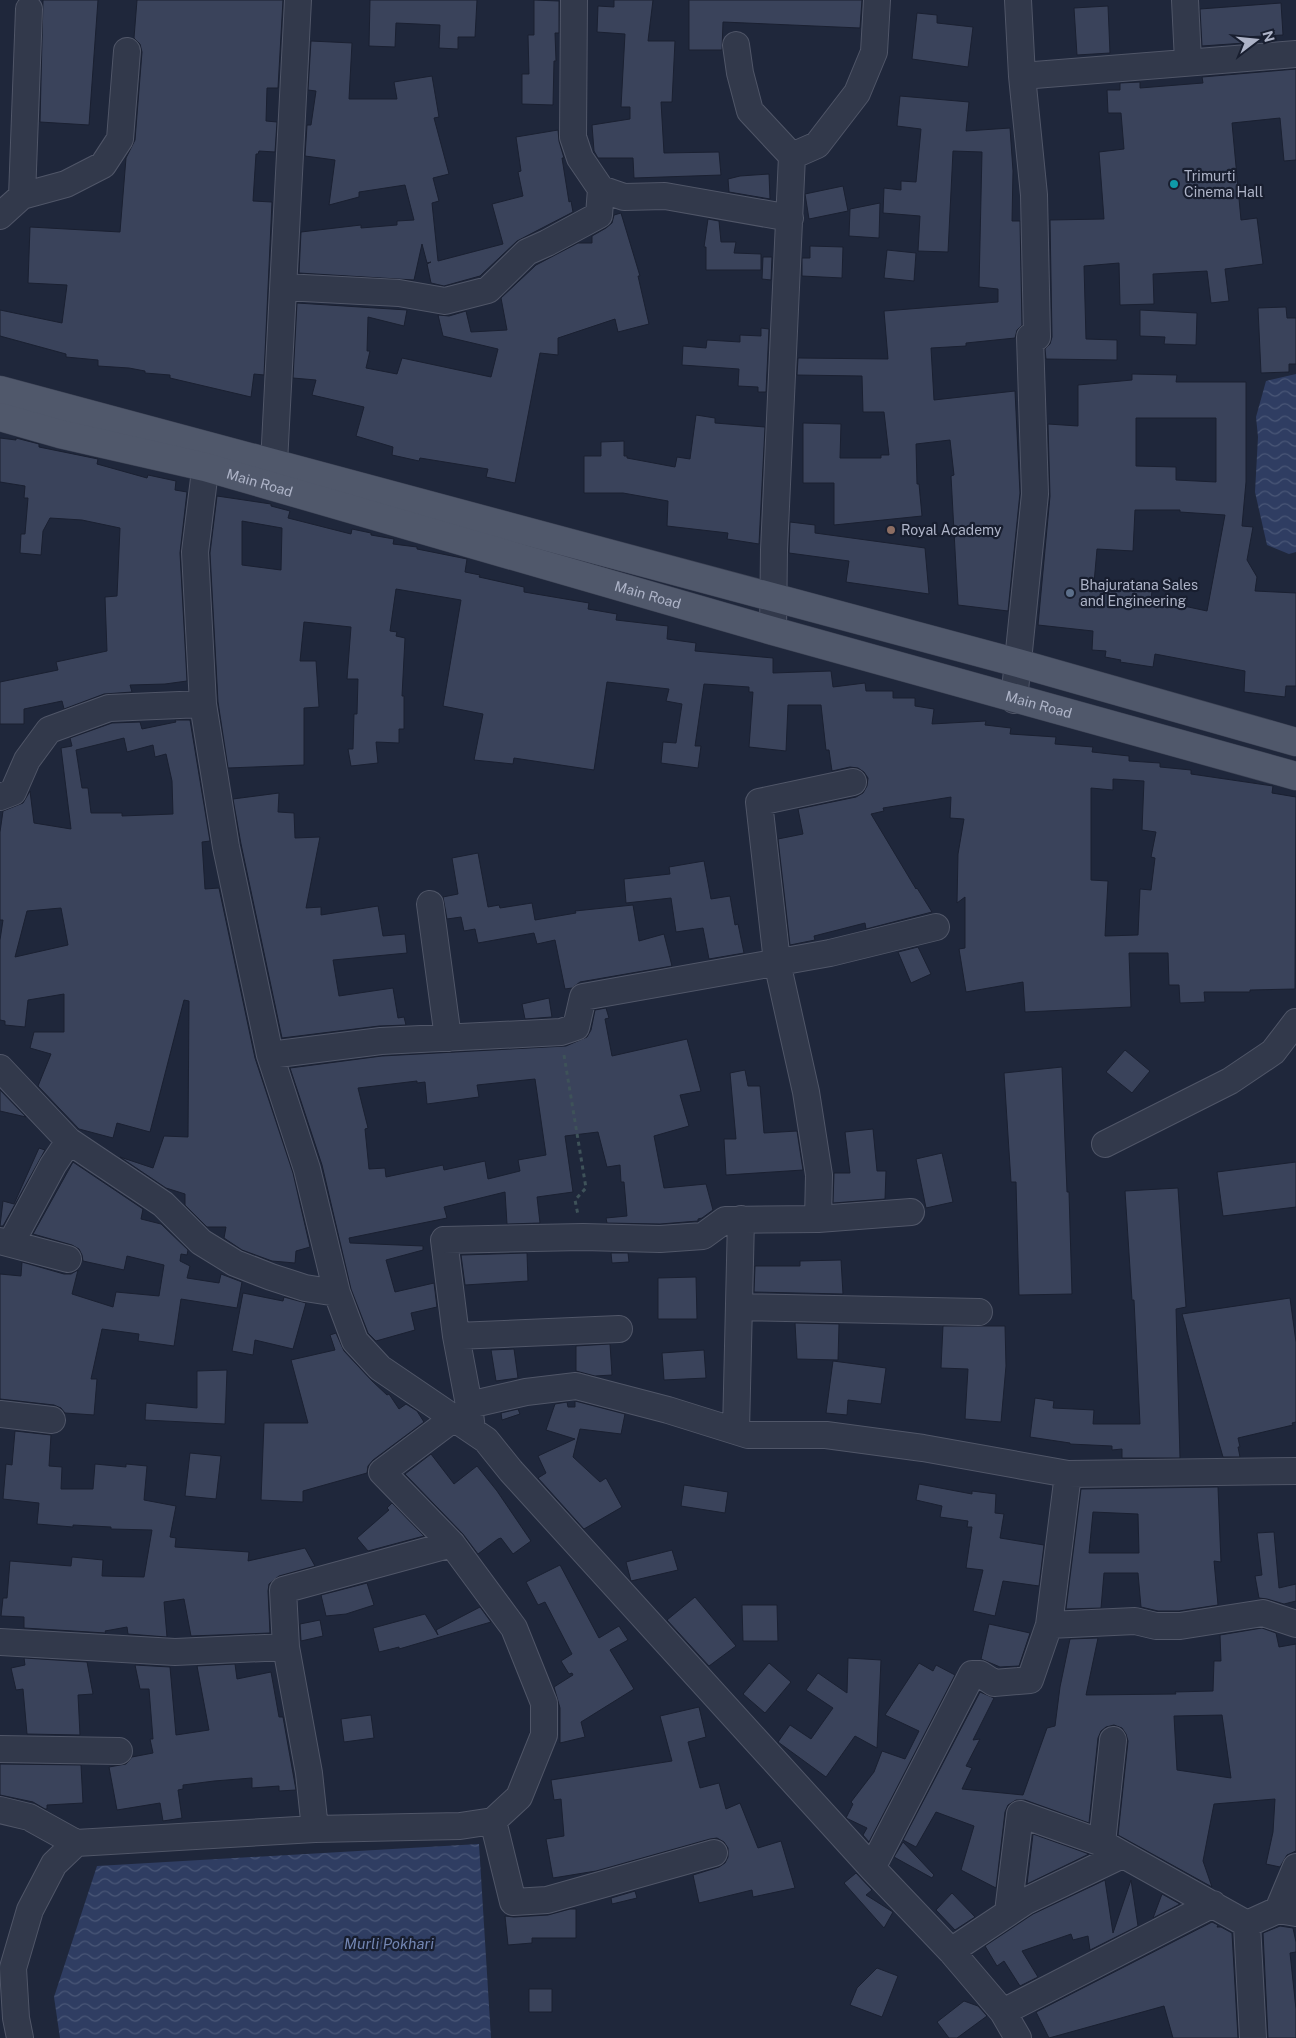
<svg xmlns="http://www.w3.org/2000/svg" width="1296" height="2038" font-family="'Public Sans',sans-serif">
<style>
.water{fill:url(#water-waves)}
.building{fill:#3a435b;stroke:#1a2031;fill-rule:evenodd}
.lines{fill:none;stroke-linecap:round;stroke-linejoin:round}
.minor-casing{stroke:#505668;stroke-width:28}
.major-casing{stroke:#3c4254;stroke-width:29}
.path{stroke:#3e5259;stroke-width:3;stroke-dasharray:4 4;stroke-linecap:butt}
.minor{stroke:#32394b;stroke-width:26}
.major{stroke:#50586b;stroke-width:28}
.culture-dot{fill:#0f9aa8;stroke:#181e2f;stroke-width:2}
.education-dot{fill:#8d6e63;stroke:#181e2f;stroke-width:2}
.service-dot{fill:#5c6f8a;stroke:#181e2f;stroke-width:2}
.labels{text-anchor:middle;stroke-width:4.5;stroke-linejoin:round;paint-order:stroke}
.poi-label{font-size:14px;fill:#adb3c7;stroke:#181e2f;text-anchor:start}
.street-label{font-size:14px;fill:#adb3c7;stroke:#181e2f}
.water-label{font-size:15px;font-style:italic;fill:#7285b2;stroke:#181e2f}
</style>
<defs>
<pattern id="water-waves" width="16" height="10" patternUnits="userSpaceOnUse" patternTransform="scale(1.25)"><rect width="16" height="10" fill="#2f3d62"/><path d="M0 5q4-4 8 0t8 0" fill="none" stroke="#4a5777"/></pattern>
</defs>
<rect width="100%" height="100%" fill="#1f273b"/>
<path class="water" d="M1296,374V552L1289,554L1267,545L1255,492L1258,437L1256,417L1266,381Z
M479,1844L491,2038H60L54,1997L97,1866Z"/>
<path class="building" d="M43,0H98L89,125L40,122Z
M137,0H283L278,88H267L266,121L277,122L275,152L259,151L258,154H256L253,201L272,202L264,375L254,374L251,397L170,378V375L145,373V371L129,368L98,366V360L66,357V354L0,336V310L62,323L67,285L28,283L30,227L120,232L126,158L135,140L142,52L140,44L134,38Z
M370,0H477L475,37H458V49L439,48L440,25L396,23L395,47L369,46Z
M534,0L559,1V33H555L556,61H554L553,105L522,104V74H529L528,35H534Z
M614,0H653L648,41H675L672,102H661L664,153L719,152L721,175L634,178L633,158H598L594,151L592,125L630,119V107H621L625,34L597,32L598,6L614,7Z
M689,0H862L860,28L723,22L722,50H689Z
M1281,3L1283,35L1244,37L1245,43L1202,46L1200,9Z
M1108,6L1110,53L1077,55L1074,8Z
M917,13L937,15V23L973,27L968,67L912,59Z
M311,41L352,43L349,99H397L394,82L432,76L439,117L434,118L449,174L433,178L439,201L432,203L438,261L503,244L492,204L523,196L518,172L521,171L516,137L558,130L559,141L564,158H562L569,202L571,201L573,212L517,241L480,276L444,286L431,283L427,264L431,262L427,263L422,244L414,280L299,273L301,232L361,225V228L397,225V221L414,220L405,185L359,192V197L329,205L335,160L305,156L307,125H311L316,91L308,90Z
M1296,69V160L1284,161L1280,118L1232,123L1241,220L1257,218L1263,264L1225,269L1229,301L1211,303L1207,271L1153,274L1154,304L1120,305L1119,263L1084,266L1086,339L1117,340V360L1046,359L1045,349L1050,344L1052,337L1050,220L1104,219L1099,152L1124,149L1121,113H1108L1107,90H1120V83L1140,82V88L1190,84L1203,83L1202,77Z
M900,96L969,102L966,131L1010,128L1013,171L1012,221H1020L1022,325L1017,330L1015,338L966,343V346L931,348L934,400L1015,391L1020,493L1008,611L958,605L951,476L954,475L950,440L916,444L917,484H919L922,516L834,525V483H803V423L841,424L840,458H881V455H889L884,412H863L862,376L797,375L798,358L888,359L884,311L998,302V289L979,287L982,152L953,151L948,252L918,251L920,216L883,213L884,188L901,190V181L916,182L921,129L897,126Z
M769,174L770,199L729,192L728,179L740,176Z
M843,186L848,211L809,219L805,194Z
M880,203L879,238L849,236L850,209Z
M621,213L640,276H638L649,324L618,332L615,319L558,338V355L540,353L515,483L486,477L488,469L420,458L419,461L392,455L393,447L356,436L364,407L312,395L316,380L293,378L297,303L407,310L404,326L368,317L367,351H370L366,368L397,374L402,358L491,377L498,349L443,336L438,315L449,316L466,311L471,332L507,330L501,298L536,265L578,243H592V236L606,228L612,223L614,215Z
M708,219L719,221L721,242H736L734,253L761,254V270H706V247H704Z
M810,246L843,247L842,278L802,276V258H810Z
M887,250L916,253L914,281L884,278Z
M763,257H772L771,280L762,279Z
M1286,307L1287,318H1296V364H1289V372L1261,373L1258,308Z
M1140,310L1197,313L1196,345L1164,344L1165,337L1140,336Z
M761,328L769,329L766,392H758V387L738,386L739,369L682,365L683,346L706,348L707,340L740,342V335L761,336Z
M1132,374L1177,375L1176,382H1246V482L1242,526L1253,527L1247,560L1257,577L1255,591L1296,593V686H1286L1285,697L1244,692L1245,671L1155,654L1153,667L1120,662L1121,660L1105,657L1106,651L1092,650L1093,631L1038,625L1050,496L1048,424L1078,426V385L1132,380ZM1136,418H1216V482L1176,480V467L1136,466ZM1135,510H1180V512L1225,515L1207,611L1151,599L1152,591L1094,583L1097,549L1133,551Z
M696,415L715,418V423L765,427L759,544L727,539L728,533L667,526L668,501L623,493H584V456H601V442L624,441V456H627V458L675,467L677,457L690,459Z
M0,438L16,440V438L39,444V447L98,459L97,464L147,478L148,475L176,481L175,490L187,492L180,553L187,681L165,684L130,685L132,692L104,694L64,709L62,701L24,709V724H0V682L58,670L56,662L107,651L105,597L117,596L120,528L82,520L50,518L43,531L41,555L20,553L21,534H25L28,498H24L25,486L0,482Z
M217,496L271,504V506L290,511L288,518L351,534L352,529L371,533V535L394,539L393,544L417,547V549L467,559L465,572L480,575L479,577L524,587V592L589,603L588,609L617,614L616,620L668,626L667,639L696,643L695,651L773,658V673L831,671L833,687L865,683L866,691H893V698H915V706L934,709L932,724L986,721L985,725L1011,728L1010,734L1056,737L1055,744L1093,747L1092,752L1129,756V761L1160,763V767L1191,770V774L1273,786L1272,793L1296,797L1295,989L1250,990V992H1204L1205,1002L1180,1003L1179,985H1169L1168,953H1129L1131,1007L1025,1012L1023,982L966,992L959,949L965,948V897L957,903L958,854L964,819L950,818L951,797L883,808L884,811L871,814L916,889L917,888L932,912L866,929L865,923L814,936L815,940L790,945L778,839L803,834L798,809L856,797L863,793L867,786L868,778L864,772L858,768L850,767L832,771L829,750H826L821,705H788L786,751L749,747L753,692H749V687L704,684L695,746H701L698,768L661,763L663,742L676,743L682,704L666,701L669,689L607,682L594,770L514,758L513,764L474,760L483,714L443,706L461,600L396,589L390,631L397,632L396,636L405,638L402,696H404V729H399V743L376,742L378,763L351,766L348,749H353L354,714H357L358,679H347L351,627L304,622L300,661H316L319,707L304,708V765L228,768L218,702L210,553ZM242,521L282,528L281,570L242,565ZM1113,779L1144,781L1142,830L1156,832L1151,857L1155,858L1151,890L1140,889L1138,935L1105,936L1108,881L1091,880V788L1113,790Z
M790,522L815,525V533L925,548L929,594L846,582L849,561L789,553Z
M175,720H190L210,841L202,842L205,889L219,888L255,1058L293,1173L310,1247L296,1251L295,1263L272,1261L242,1250L224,1238L226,1227H207L185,1205V1194L166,1188L120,1157L153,1168L164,1136L188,1137L189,1001L184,1000L150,1132L117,1123L113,1138L79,1129L38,1086L51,1054L30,1048L34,1032H64V994L28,1000L25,1027L5,1025V1021L0,1020V940L3,920H0V832L3,811L23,803L30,791L34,823L71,829L61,748L72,746L70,738L112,723L140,722L142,729L176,722ZM124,738L127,752L153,745L155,757L166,754L172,781L173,814L122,816V813H91L88,788H82L76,750ZM61,908L68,945L15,957L27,911Z
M279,793L278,812L294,813L295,838L320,837L306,908L321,907V915L378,906L383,936L405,934L407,953L333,960L339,996L393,988L398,1018L404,1017L406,1025L379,1026L282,1038L241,844L233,799Z
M478,853L488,907L499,905L500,908L532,903L535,920L576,913L575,911L633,905L639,941L664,934L672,966L580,982L572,988L565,989L555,940L537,944L534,933L478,943L475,929L464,931L461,917L447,919L443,897L458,894L452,858Z
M704,861L711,899L730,896L735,925L738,924L744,953L709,959L703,928L676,932L671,898L626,903L624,879L670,874L669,867Z
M918,947L931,974L911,983L898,952Z
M549,998L552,1017L525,1019L522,1004Z
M606,1008L609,1018L605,1019L612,1056L687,1039L701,1091L680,1095L689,1126L654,1136L664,1188L706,1184L713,1210L702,1218L698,1219V1221L660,1224L607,1223L606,1218L627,1216L624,1182H621L620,1165L607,1167L598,1132L565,1136L573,1192L537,1197L540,1223L507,1224L505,1192L444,1207L447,1218L349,1238L350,1243L423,1246V1250L386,1260L395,1292L434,1283L437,1307L411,1313L415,1330L376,1341L368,1333L351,1289L322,1165L290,1068L382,1056L566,1046L587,1037L591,1030L595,1010ZM535,1079L546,1155L518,1160L520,1171L488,1179L485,1161L444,1170L443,1165L386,1177L385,1168L369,1169L365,1129L368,1128L358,1088L417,1081V1083L425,1082L427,1104L479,1097L477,1085Z
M1125,1050L1150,1071L1132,1093L1106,1072Z
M1062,1067L1067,1192H1069L1072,1294L1019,1295L1016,1182H1011L1004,1073Z
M745,1070L748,1086H760L764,1133L797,1131L803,1170L726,1175L724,1139H736L730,1073Z
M0,1090L26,1117L0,1111Z
M873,1129L877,1171H886L885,1199L833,1203L834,1173H850L845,1132Z
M39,1148L45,1150L3,1226H0L3,1201L14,1204Z
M942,1153L953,1202L926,1208L916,1159Z
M73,1162L143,1209L141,1219L161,1224L188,1250L187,1255L181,1254L180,1261L190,1266L187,1278L219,1283L221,1274L242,1282L237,1308L181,1299L174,1346L138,1341L139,1334L102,1329L91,1379H97L94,1415L65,1413L61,1408L54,1405L0,1399V1274L21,1276L22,1262L64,1274H71L78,1270L72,1294L113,1307L116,1292L159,1296L164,1265L127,1256L124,1270L83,1261L82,1255L79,1249L72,1245L33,1234Z
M1296,1162V1207L1223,1216L1217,1172Z
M1178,1188L1186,1307L1176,1309L1180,1458H1122V1449L1112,1450V1446L1070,1444V1443L1030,1437L1035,1398L1054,1401L1053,1408L1094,1410L1093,1424H1140L1134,1300H1132L1125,1191Z
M527,1253L528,1281L465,1285L461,1255Z
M611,1253H628L629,1262L612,1263Z
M841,1260L843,1294L754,1292L755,1266H800V1261Z
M696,1277L697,1319H658V1278Z
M243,1293L283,1301L284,1297L306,1303L293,1349L255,1340L253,1355L232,1351Z
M1290,1298L1296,1342V1422L1292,1423L1293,1425L1238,1438L1240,1447H1238L1240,1457H1223L1182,1314Z
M795,1323L839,1324L838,1360L797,1359Z
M943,1326H1005L1006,1366L1001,1422L965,1419L968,1369L941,1368Z
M336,1333L344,1351L372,1381L387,1395L389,1394L399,1409L406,1404L417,1411L424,1422L373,1460L368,1466L367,1473L303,1491V1502L261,1500L264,1423H308L291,1360L335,1350L330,1335Z
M610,1344L612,1375L595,1376L576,1371V1346Z
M514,1349L518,1378L496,1381L491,1350Z
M704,1350L706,1378L664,1380L662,1353Z
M833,1361L886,1368L881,1404L848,1400L847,1415L826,1413Z
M227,1370L225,1424L145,1420L146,1403L197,1408V1371Z
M575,1401L625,1414L621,1434L580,1429L573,1457L600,1482L606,1478L622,1507L584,1529L538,1478L546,1473L538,1456L575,1439L546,1430L555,1404L567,1402L568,1407H575Z
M518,1409L520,1414L502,1420L501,1413Z
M15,1431L51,1435L49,1466L62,1467L61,1489H93L95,1464L126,1467V1464L147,1466L144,1500L176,1506L170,1537L176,1538L175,1547L249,1552L248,1561L305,1548L315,1566L279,1576L269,1584L268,1591L270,1633L191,1636L184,1599L164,1602L167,1637L128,1634L127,1627L105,1631L106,1633L24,1628V1617L1,1616L3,1598H7L10,1561L71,1566L72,1557L103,1560L102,1576L144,1577L152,1530L111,1529V1527L73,1525V1527L37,1524L39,1503L3,1499L6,1464L12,1465Z
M190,1453L221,1456L216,1499L185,1496Z
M431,1454L454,1484L477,1466L497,1491L531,1541L513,1554L501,1538L498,1539L478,1554L463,1534L405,1474Z
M919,1484L972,1494V1491L996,1494L995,1513L1004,1514L1000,1538L1044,1545L1039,1586L1003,1581L995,1616L973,1611L983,1570L966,1568L972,1527H967L968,1521L940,1517L942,1506L916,1500Z
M684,1485L728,1492L725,1513L681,1506Z
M1218,1487L1221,1562L1214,1561L1218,1605L1179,1611H1158L1141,1607L1138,1573H1104L1101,1608L1066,1609L1081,1489ZM1093,1512L1138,1514L1139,1553H1089Z
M392,1503L424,1536L368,1551L357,1538L389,1510L387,1508Z
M1274,1532L1279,1588L1296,1584V1601L1284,1604L1267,1599L1259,1598L1255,1576L1262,1575L1257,1533Z
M672,1550L678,1570L631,1581L626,1562Z
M560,1565L599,1638L619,1626L628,1640L610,1650L634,1689L581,1722L585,1737L560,1743V1708L554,1687L573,1675L572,1673L569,1674L561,1661L572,1654L545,1602L538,1605L526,1582Z
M367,1583L374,1605L346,1614L326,1616L321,1595Z
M695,1597L736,1646L709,1666L667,1620Z
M742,1605H777L778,1641H743Z
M480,1607L491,1622L399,1649V1647L379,1652L373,1628L425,1614L438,1635L436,1630Z
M320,1620L323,1636L301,1641L300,1624Z
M989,1624L1030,1633L1019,1666L1000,1667L981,1659Z
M1262,1628L1276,1633L1279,1647L1296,1644V1851L1287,1855L1280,1867L1266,1864L1273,1832L1275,1799L1214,1804L1203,1861L1212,1887L1118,1835L1128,1741L1126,1734L1122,1728L1114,1725L1106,1727L1101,1731L1098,1738L1089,1823L1025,1800H1016L1008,1805L1005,1812L996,1888L961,1870L974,1826L936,1812L916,1847L903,1840L980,1692L994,1698L973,1740L980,1739L966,1766L972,1768L962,1789L1023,1795L1047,1728L1055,1726L1060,1687L1070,1639L1098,1638L1086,1695L1176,1694L1175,1692L1213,1691L1214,1661H1221L1220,1635ZM1222,1715L1231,1778L1177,1770L1174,1716Z
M24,1658L87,1662L93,1694L78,1695L80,1735L27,1734L23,1689L16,1690L11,1668L25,1665Z
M848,1658L881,1660L877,1748L855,1736L826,1777L778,1742L790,1725L811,1739L833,1708L806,1690L818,1673L847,1693Z
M769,1663L791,1682L765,1713L743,1694Z
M919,1663L933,1671L936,1665L955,1675L869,1842L863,1835L867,1828L846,1818L853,1804L851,1802L874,1772L882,1751L905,1759L919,1731L885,1715Z
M235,1664L237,1679L271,1672L279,1717H283L296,1790L279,1791V1786L252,1788V1778L214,1781L183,1785V1789L178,1790L182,1818L163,1821L160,1803L117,1810L109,1767L126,1764L132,1757L153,1753L150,1739H153L149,1689H140L135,1665L170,1667L176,1735L209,1730L197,1666Z
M699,1707L706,1737L688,1742L700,1788L719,1783L726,1809L740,1803L758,1848L781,1841L795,1888L753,1897L752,1890L699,1903L693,1875L719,1867L725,1863L728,1857V1848L724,1842L717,1838L710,1839L596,1871L553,1878L546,1839L564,1836L561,1799L554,1800L551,1780L672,1761L660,1716Z
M371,1715L374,1738L344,1742L341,1719Z
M0,1764L81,1765L83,1803L47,1805V1809H45L33,1802L0,1795Z
M1033,1834L1089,1854L1027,1884Z
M903,1842L934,1875L932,1878L894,1857Z
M856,1873L872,1890L866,1895L893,1912L884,1928L844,1883Z
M1105,1880L1113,1933L1131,1880L1138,1926L1090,1950L1088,1936L1073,1940L1071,1934L1022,1951L1038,1977L1020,1986L1004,1961L997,1966L985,1946L1033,1914Z
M635,1891L637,1898L612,1904L611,1898Z
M952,1893L975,1917L955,1930L936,1910Z
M1162,1894L1180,1904L1153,1918Z
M570,1909H576V1938H532V1943L508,1945L505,1916L514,1917L548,1915Z
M1212,1922L1218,1925L1217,1927H1221L1232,1933L1238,2038H1173L1164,2006L1049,2038L1036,2012Z
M1280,1926L1293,1928L1296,1942V1952L1290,1953L1296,2009V2038H1268L1263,1933Z
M877,1968L898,1976L882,2017L850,2005L857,1988Z
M529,1989H552V2012H529Z
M964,2001L978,2006L987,2016L957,2038H949L937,2022Z"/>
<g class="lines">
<defs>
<path id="minor" d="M574,0L573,137L580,158L601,189L624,197L665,196L790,218
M1185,0L1188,61
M736,45L740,73L750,111L792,156L774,550L773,631
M1022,76L1296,54
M792,156L817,145L857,93L874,52L877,0
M22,196L29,9
M0,216L22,196L66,184L103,165L120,139L127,51
M284,287L399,293L445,301L488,290L527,252L547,243L599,215L601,189
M208,446L195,552L203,704L226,847L270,1055L307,1169L337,1293L355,1341L380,1368L486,1440L511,1471L872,1868L951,1951L1003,2012L1018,2038
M269,483L274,463L298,0
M1014,700L1035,494L1030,337H1037L1034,195L1022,76L1018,0
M0,797L13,792L27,760L49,730L109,708L203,704
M430,904L448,1038
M270,1055L381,1041L561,1032L576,1027L583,997L830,953L936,927
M0,1068L69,1141L163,1204L201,1242L235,1263L271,1277L305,1288L337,1293
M1105,1144L1230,1081L1273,1052L1296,1022
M818,1219L911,1212
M0,1241L68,1259
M11,1243L53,1165L69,1141
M739,1307L979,1312
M456,1336L619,1329
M469,1405L526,1392L576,1386L668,1410L748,1435H826L923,1448L1068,1474L1296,1471
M0,1414L52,1420
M472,1430L469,1405L456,1336L444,1240L583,1237L660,1239L703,1236L725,1220L818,1219L819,1175L806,1092L777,962L759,802L853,782
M736,1431L741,1219
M1049,1625L1135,1621L1156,1626H1180L1263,1613L1296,1624
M0,1642L175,1652L286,1647
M0,1749L119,1751
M0,1810L29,1817L76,1843
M493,1821L513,1902L547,1900L714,1853
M315,1829L309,1773L286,1647L283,1590L452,1544
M1102,1843L1113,1740
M872,1868L972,1674H980L994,1683L1030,1680L1049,1625L1068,1474
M1278,1910L1296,1867
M1008,1912L1020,1814L1102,1843L1247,1924L1278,1910L1296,1913
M1247,1924L1253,2038
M951,1951L1026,1901L1122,1855
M1003,2012L1213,1904
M20,2038L16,2018L13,1968L30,1910L54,1864L76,1843L315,1829L460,1826L493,1821L519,1797L544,1735V1703L514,1628L452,1544L382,1472L454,1418"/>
<g id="major">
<path d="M0,390L1018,663L1296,742"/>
<path id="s1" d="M0,417L60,434L205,467L773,631L1296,776"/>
</g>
</defs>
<use href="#minor" class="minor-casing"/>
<use href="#major" class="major-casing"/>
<path class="path" d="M564,1055L586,1188L575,1200L578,1215"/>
<use href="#minor" class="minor"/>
<use href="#major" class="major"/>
</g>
<circle class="culture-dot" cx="1174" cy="184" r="5"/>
<circle class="education-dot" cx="891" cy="530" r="5"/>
<circle class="service-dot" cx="1070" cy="593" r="5"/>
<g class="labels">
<g class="poi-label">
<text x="1184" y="181">Trimurti<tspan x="1184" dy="16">Cinema Hall</tspan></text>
<text x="901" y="535">Royal Academy</text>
<text x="1080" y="590">Bhajuratana Sales<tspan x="1080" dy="16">and Engineering</tspan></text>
</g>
<g class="street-label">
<text dy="5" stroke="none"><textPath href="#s1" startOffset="268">Main Road</textPath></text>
<text dy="5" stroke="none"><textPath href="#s1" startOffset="672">Main Road</textPath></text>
<text dy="5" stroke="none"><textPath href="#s1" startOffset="1078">Main Road</textPath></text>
</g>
<g class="water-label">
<text x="389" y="1949">Murli Pokhari</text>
</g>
</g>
<g transform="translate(1256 40) rotate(74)" stroke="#181e2f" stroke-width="4" paint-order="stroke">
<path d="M0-4L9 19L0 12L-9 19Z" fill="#adb3c7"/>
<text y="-8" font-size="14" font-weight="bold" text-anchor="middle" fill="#adb3c7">N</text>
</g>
</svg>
